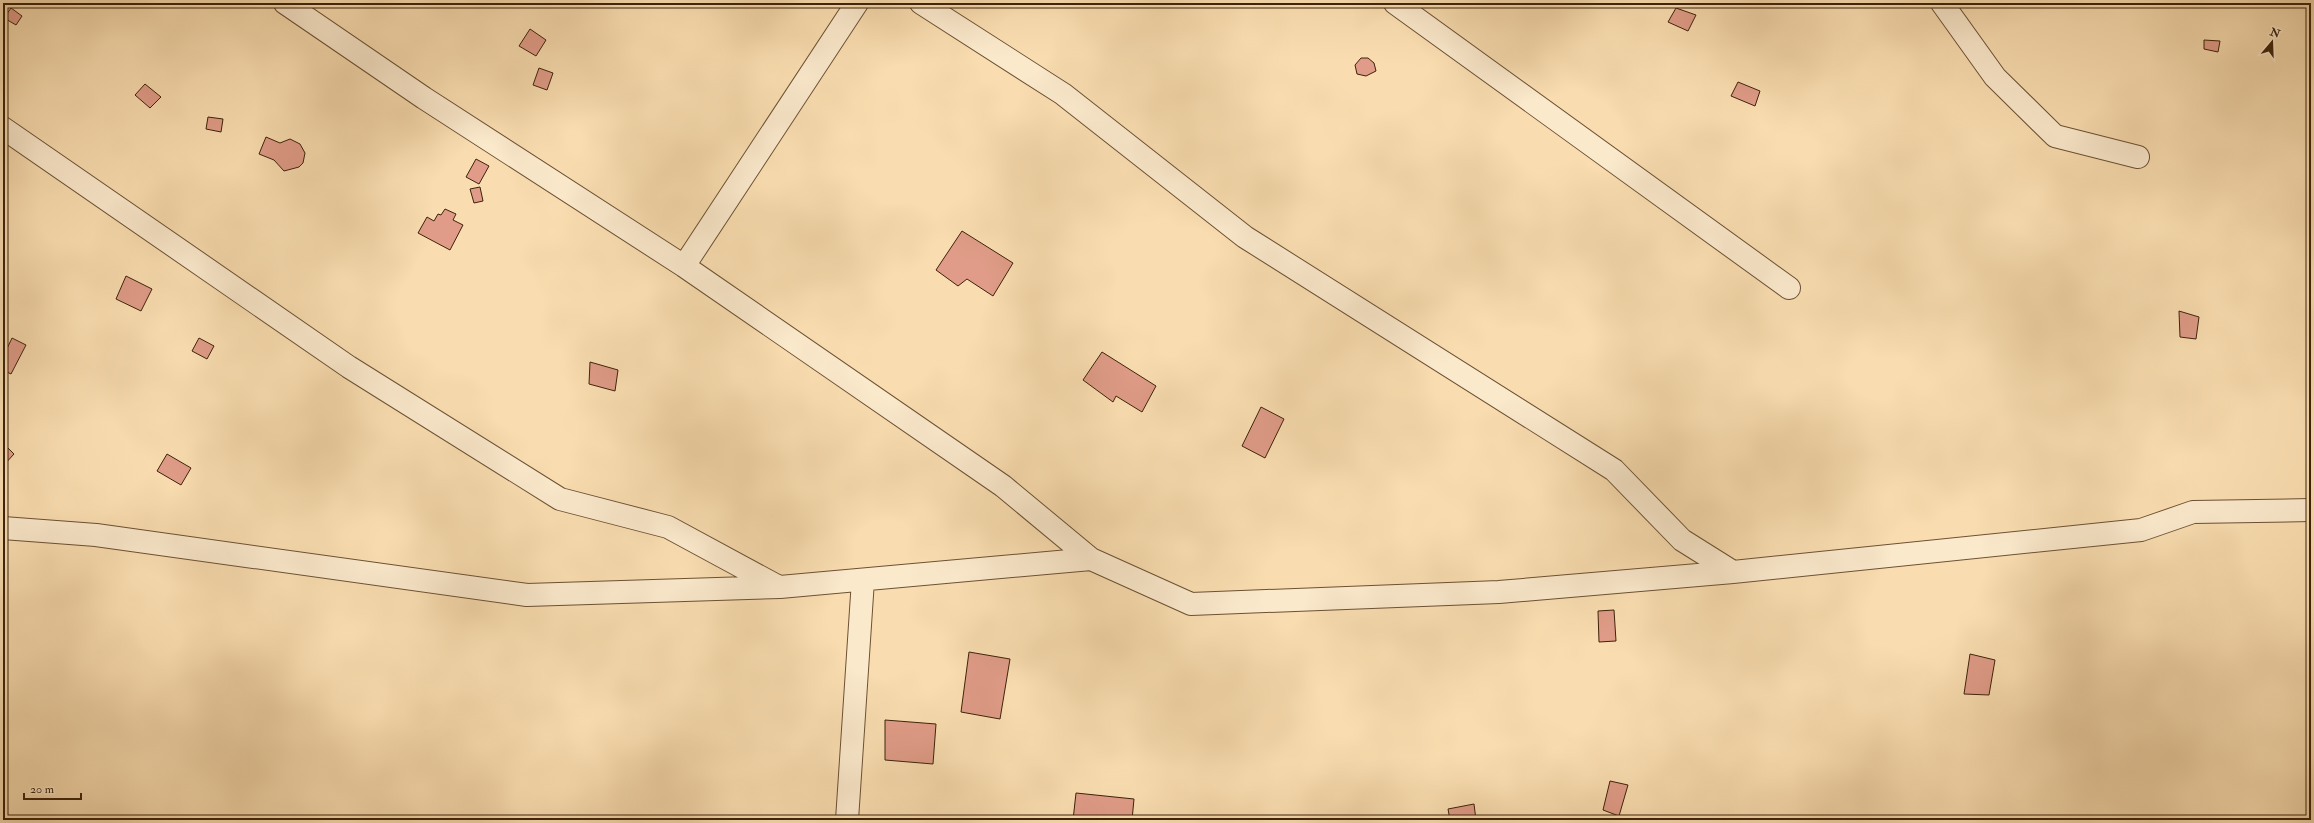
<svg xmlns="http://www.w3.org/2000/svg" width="2314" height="823" font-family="'IM FELL Double Pica',serif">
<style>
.building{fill:#e09c88;stroke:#3d2209}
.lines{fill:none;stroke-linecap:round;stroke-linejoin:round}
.minor-casing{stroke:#6c5133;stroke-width:24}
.minor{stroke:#fbe9cc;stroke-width:22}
</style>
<rect width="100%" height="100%" fill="#f9ddb0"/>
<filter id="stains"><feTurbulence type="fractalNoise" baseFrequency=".005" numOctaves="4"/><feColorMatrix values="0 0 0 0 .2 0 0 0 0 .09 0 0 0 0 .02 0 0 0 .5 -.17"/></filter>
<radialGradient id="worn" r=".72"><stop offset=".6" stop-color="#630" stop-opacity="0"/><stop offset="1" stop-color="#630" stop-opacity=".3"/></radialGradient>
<path class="building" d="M11,8L22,16L16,25L4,18Z
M1676,8L1696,15L1688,31L1668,22Z
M530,29L546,40L536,56L519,46Z
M2204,40L2220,41L2218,52L2204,49Z
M1361,58H1368L1374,63L1376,71L1366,76L1357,74L1355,65Z
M539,68L553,73L547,90L533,85Z
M1738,82L1760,91L1755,106L1731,96Z
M145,84L161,97L150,108L135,95Z
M208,117L223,119L221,132L206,129Z
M266,137L280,143L290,139L300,144L305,153L303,163L299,167L284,171L274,160L259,154Z
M476,159L489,166L479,184L466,177Z
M480,187L483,201L474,203L470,189Z
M445,209L456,214L453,220L463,225L450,250L418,233L427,217L434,221L438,214L441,215Z
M962,231L1013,263L993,296L967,279L958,286L936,270Z
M126,276L152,289L141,311L116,299Z
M2179,311L2199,317L2196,339L2180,337Z
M12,338L26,345L11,374L3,370V357Z
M199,338L214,346L207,359L192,351Z
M1102,352L1156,386L1142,412L1116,396L1113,402L1083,380Z
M590,362L618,370L615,391L589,384Z
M1261,407L1284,419L1265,458L1242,446Z
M3,443L14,454L3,466Z
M167,454L191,468L181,485L157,471Z
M1614,610L1616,641L1599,642L1598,611Z
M969,652L1010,659L1000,719L961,712Z
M1970,654L1995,660L1989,695L1964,694Z
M885,720L936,724L933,764L885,760Z
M1610,781L1628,785L1619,816L1603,810Z
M1076,793L1134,799L1132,820H1073Z
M1474,804L1476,820H1450L1448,809Z"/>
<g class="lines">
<defs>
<path id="minor" d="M285,3L424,98L684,266L1003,486L1091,559
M921,3L1063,94L1245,237L1614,470L1682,540L1733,572
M1395,3L1789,288
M1942,3L1995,77L2055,136L2138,157
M3,128L349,367L560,499L668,527L779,587
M684,266L857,3
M3,528L96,535L527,595L780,587L1091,559L1191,604L1499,592L1733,572L2141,530L2193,512L2311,510
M847,820L863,580"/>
</defs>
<use href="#minor" class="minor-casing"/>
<use href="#minor" class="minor"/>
</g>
<rect width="2314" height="823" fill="none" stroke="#f9ddb0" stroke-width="16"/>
<rect x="4" y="4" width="2306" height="815" fill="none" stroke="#3d2209" stroke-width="2"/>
<rect x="8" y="8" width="2298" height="807" fill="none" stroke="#3d2209"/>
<g transform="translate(2272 42) rotate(19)" stroke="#fbe9cc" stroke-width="3" paint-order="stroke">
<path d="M0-3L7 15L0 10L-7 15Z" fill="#3d2209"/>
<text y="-6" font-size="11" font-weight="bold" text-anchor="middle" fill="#3d2209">N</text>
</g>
<path d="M24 793v6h57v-6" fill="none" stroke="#3d2209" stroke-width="2"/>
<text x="30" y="793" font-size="12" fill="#3d2209" stroke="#fbe9cc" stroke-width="3" paint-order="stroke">20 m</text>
<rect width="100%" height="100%" filter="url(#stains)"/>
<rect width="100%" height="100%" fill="url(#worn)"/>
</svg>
